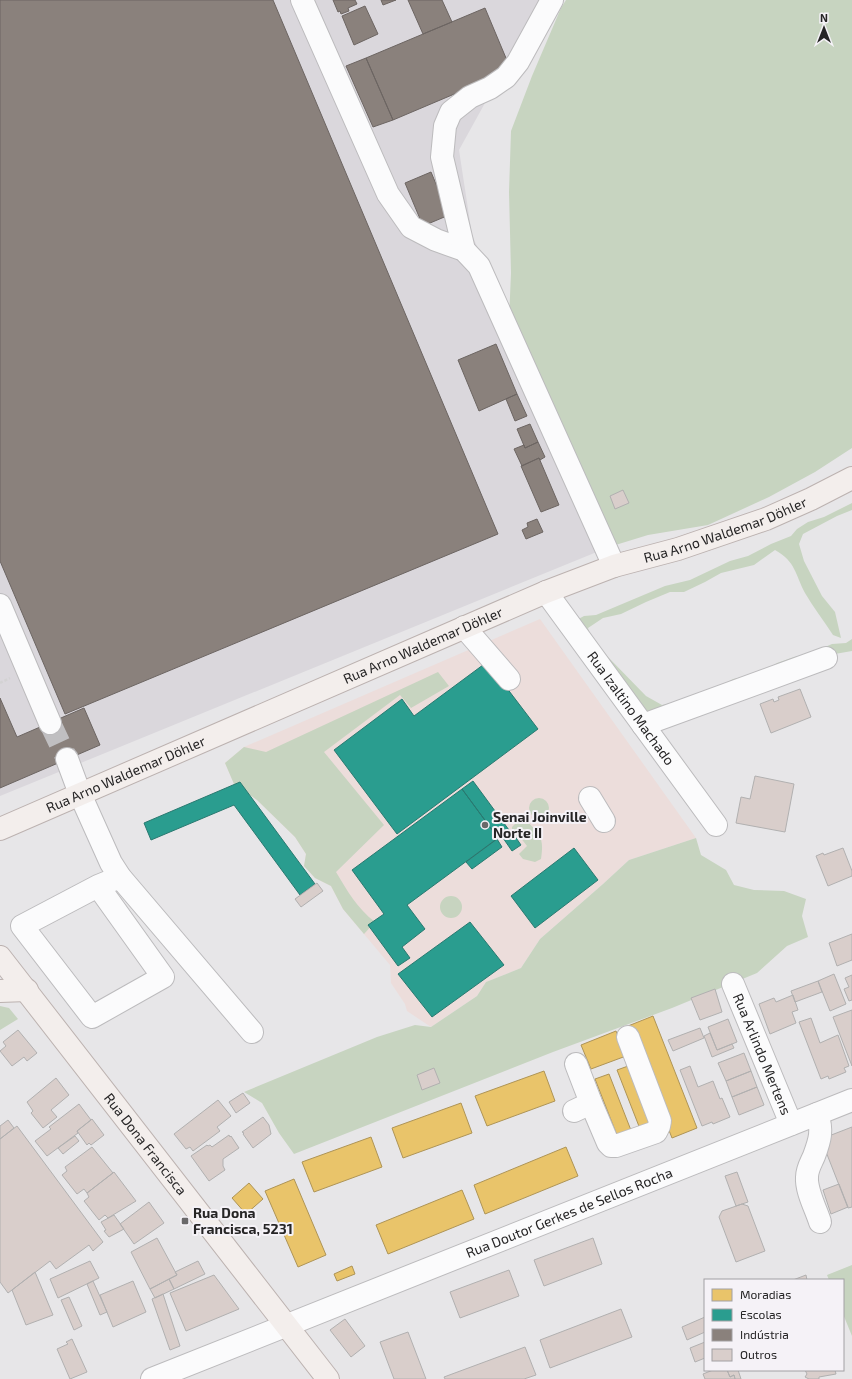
<svg xmlns="http://www.w3.org/2000/svg" width="852" height="1379" font-family="'Exo 2',sans-serif">
<style>
.built{fill:#dad7dc}
.education{fill:#ecdddb}
.green{fill:#c7d4c0}
.homes{fill:#e9c46a;stroke:#ae9456}
.schools{fill:#2a9d8f;stroke:#297970}
.industry{fill:#8a817c;stroke:#6c6562}
.building{fill:#d9cecb;stroke:#b1b0b0}
.lines{fill:none;stroke-linecap:round;stroke-linejoin:round}
.minor-tunnel{stroke:#c0bfc1;stroke-width:22;stroke-dasharray:22 11;stroke-linecap:butt}
.minor-casing{stroke:#bcbbbd;stroke-width:24}
.major-casing{stroke:#bcb2b0;stroke-width:24}
.path{stroke:#d3d2d3;stroke-width:2.5;stroke-dasharray:3 2;stroke-linecap:butt}
.minor{stroke:#fbfbfc;stroke-width:22}
.major{stroke:#f3eeec;stroke-width:22}
.poi-dot{fill:#6a696a;stroke:#f5f2f7;stroke-width:1.5}
.labels{text-anchor:middle;stroke-width:4;stroke-linejoin:round;paint-order:stroke}
.street-label{font-size:14px;fill:#262526;stroke:#f5f2f7}
.poi-label{font-size:14px;font-weight:bold;fill:#262526;stroke:#f5f2f7;text-anchor:start}
</style>
<rect width="100%" height="100%" fill="#e7e6e8"/>
<path class="built" d="M0,0H539L537,9L459,150L472,235L609,547L0,796Z"/>
<path class="education" d="M540,619L696,838L629,860L603,884L540,939L521,968L486,982L477,996L431,1027L407,1011L405,1004L391,983L390,965L343,909L331,886L315,878L304,866L306,854L295,837L257,800L234,784L225,763L244,747Z"/>
<path class="green" d="M566,0H852V448L815,472L769,497L708,525L648,535L609,547L509,319L511,273L509,192L511,131L532,76L561,8Z
M852,503V510L837,516L803,534L799,544L804,561L822,596L835,612L841,638L833,635C824,621 813,607 805,593C795,574 796,562 775,550L754,565L721,573L705,582L684,592H670L646,602L621,614L603,618L588,628L590,635L608,657L646,696L662,705L702,696L733,679L761,673L777,663L794,657L811,653L832,644L846,643L852,639V651L829,655L686,710L645,712L573,622L584,616L596,615L665,586L690,580L730,561L748,556L771,544L791,536L797,529L808,522L824,517Z
M438,672L449,686L411,708L400,695L324,752L384,825L336,872C348,892 357,908 375,922L364,934L343,909L331,886L315,878L304,866L306,854L295,837L257,800L234,784L225,763L244,747L266,752Z
M529 808a10 10 0 1 1 20 0a10 10 0 1 1-20 0Z
M518,821H527C541,836 544,838 541,859L535,862L523,859L519,854L527,846L520,837L512,835V827Z
M696,838L701,855L726,870L734,885L754,890L784,891L806,899L802,916L808,937L787,946L757,973L672,1008L553,1052L294,1154L279,1133L262,1103L244,1092L377,1037L415,1025L431,1027L477,996L486,982L521,968L540,939L603,884L629,860Z
M440 907a11 11 0 1 1 22 0a11 11 0 1 1-22 0Z
M0,1006L9,1008L18,1019L0,1030Z
M852,1265V1336L843,1314V1280H829L827,1275Z"/>
<path class="homes" d="M653,1016L697,1128L672,1138L628,1026Z
M616,1031L626,1056L591,1069L581,1045Z
M631,1065L656,1128L642,1134L617,1070Z
M544,1071L555,1101L487,1126L475,1096Z
M609,1074L634,1138L620,1143L595,1079Z
M461,1103L472,1133L403,1158L392,1128Z
M371,1137L382,1167L314,1192L302,1162Z
M566,1147L578,1176L485,1214L474,1185Z
M294,1179L326,1255L298,1267L265,1191Z
M249,1183L263,1199L246,1214L232,1198Z
M462,1190L474,1219L388,1254L376,1225Z
M352,1266L355,1274L337,1281L334,1274Z"/>
<path class="schools" d="M487,662L538,729L397,834L334,750L402,699L414,716Z
M473,781L509,830L498,838L462,789Z
M240,782L315,884L300,895L234,805L151,840L144,823Z
M462,789L498,838L407,905L425,929L402,947L410,958L398,966L368,925L384,914L352,870Z
M512,832L521,845L512,851L503,838Z
M497,839L502,847L472,869L466,862Z
M574,848L598,880L535,928L511,896Z
M470,922L504,965L432,1017L398,974Z"/>
<path class="industry" d="M0,0H273L498,534L65,714L0,561Z
M333,0H355L357,4L348,8L349,11L341,14L340,11L338,12Z
M381,0H396L383,5Z
M408,0H442L452,22L423,34Z
M365,6L378,34L354,45L342,16Z
M485,8L511,70L393,120L366,58Z
M366,58L393,120L373,127L346,66Z
M431,172L449,215L423,226L405,183Z
M496,344L517,394L479,411L458,360Z
M517,394L527,416L515,421L506,399Z
M530,424L538,442L525,448L517,429Z
M538,442L545,457L540,460L539,458L522,466L514,449L524,445L525,448Z
M539,458L559,505L541,512L521,466Z
M537,519L543,532L526,539L522,530L528,527L527,523Z
M0,698L17,737L84,708L100,745L0,788Z"/>
<path class="building" d="M623,490L629,503L615,509L610,496Z
M800,689L811,717L771,733L760,704L773,699L774,702L779,700L778,697Z
M755,776L794,784L785,832L736,823L741,797L750,799Z
M843,848L852,871V876L828,886L816,856L823,853L824,855Z
M317,883L323,891L301,907L295,899Z
M852,934V960L837,966L829,943Z
M834,974L846,1004L830,1011L818,981Z
M852,975V1000L849,1001L844,989L849,987L845,978Z
M818,981L822,992L795,1002L791,991Z
M715,989L722,1012L700,1020L691,998Z
M793,995L798,1010L792,1012L796,1023L770,1034L759,1004L774,998L776,1002Z
M852,1010V1066L833,1017Z
M811,1018L820,1043L838,1035L849,1066L844,1068L846,1072L829,1079L828,1076L821,1079L799,1022Z
M728,1019L737,1042L717,1050L708,1027Z
M700,1028L704,1038L673,1051L668,1040Z
M18,1030L37,1053L27,1061L24,1057L12,1066L0,1051L6,1046L3,1042Z
M710,1033L717,1050L732,1044L734,1048L712,1057L704,1036Z
M744,1053L751,1071L726,1081L718,1063Z
M690,1066L698,1087L713,1081L720,1099L722,1098L730,1117L713,1124L712,1122L702,1126L680,1070Z
M434,1068L440,1083L422,1090L417,1075Z
M751,1071L757,1087L732,1097L726,1081Z
M56,1078L69,1095L51,1110L57,1117L43,1128L31,1113L33,1111L27,1102Z
M757,1087L764,1105L739,1115L732,1097Z
M243,1093L250,1103L236,1113L229,1102Z
M218,1100L231,1116L217,1127L220,1131L193,1151L190,1147L186,1149L174,1134Z
M79,1104L91,1120L77,1131L78,1133L47,1156L35,1141L51,1129L49,1127Z
M263,1117L269,1125L271,1134L253,1148L243,1134L244,1133L242,1132Z
M92,1119L104,1135L91,1145L89,1143L87,1145L77,1131Z
M8,1120L14,1128L0,1139V1126Z
M17,1126L103,1242L93,1251L89,1245L56,1269L50,1261L8,1293L0,1282V1139Z
M852,1127V1207L848,1208L821,1139Z
M229,1135L230,1137L231,1136L239,1148L223,1159V1166L225,1170L209,1181L191,1156L207,1145L208,1146L210,1145L212,1147Z
M75,1136L79,1141L63,1154L58,1148Z
M92,1147L113,1173L87,1193L84,1189L77,1194L62,1175L67,1171L65,1167Z
M114,1172L136,1201L108,1218L105,1215L99,1220L84,1201L89,1197L87,1193Z
M737,1172L748,1202L736,1206L725,1176Z
M839,1184L848,1207L831,1214L823,1190Z
M149,1202L164,1223L134,1244L120,1224Z
M742,1204L748,1206L765,1251L736,1262L719,1217L722,1211Z
M114,1215L124,1229L109,1237L104,1231L106,1230L101,1222Z
M157,1238L177,1275L150,1289L131,1252Z
M593,1238L602,1264L544,1286L534,1260Z
M90,1261L99,1278L58,1298L50,1279Z
M198,1261L205,1274L174,1289L169,1279L177,1275L175,1272Z
M509,1270L519,1296L460,1318L450,1292Z
M35,1272L53,1315L26,1325L12,1290Z
M214,1275L239,1309L186,1331L170,1293Z
M806,1275L807,1280H793Z
M169,1279L174,1289L155,1298L150,1289Z
M93,1281L107,1312L100,1315L87,1284Z
M133,1281L146,1312L113,1327L100,1295Z
M163,1294L180,1346L170,1350L152,1299Z
M69,1297L82,1326L74,1330L61,1300Z
M621,1309L632,1337L550,1368L540,1340Z
M705,1317V1332L687,1340L682,1327Z
M345,1319L365,1346L351,1357L330,1330Z
M408,1332L426,1379H394L380,1342Z
M72,1339L87,1372L70,1379L57,1349L68,1344L66,1342Z
M705,1342V1358L695,1362L690,1348Z
M525,1347L536,1375L524,1379H445L444,1377Z
M713,1370H727L730,1377L734,1375L735,1379H705L703,1374Z
M727,1370H738L741,1379H735L734,1375L730,1377Z
M805,1370H835L836,1374L819,1377V1379H809L805,1377L807,1374Z"/>
<g class="lines">
<path class="minor-tunnel" d="M50,723L67,759"/>
<defs>
<g id="minor">
<path d="M302,0L388,194L411,227L436,240L464,250L479,266L614,566"/>
<path d="M464,250L442,157L445,126L451,112L470,97L490,88L506,77L518,62L552,0"/>
<path id="s1" d="M546,592L716,825"/>
<path d="M0,605L50,723"/>
<path d="M464,627L509,679"/>
<path d="M643,725L826,658"/>
<path d="M67,759L80,794L111,863L120,877L252,1032"/>
<path d="M590,798L604,821"/>
<path d="M98,886L163,977L92,1017L22,926L98,886L120,877"/>
<path id="s2" d="M733,984L791,1124"/>
<path d="M576,1064L591,1103L608,1143L611,1146H616L656,1132L659,1126L660,1121L628,1037"/>
<path d="M574,1111L591,1103"/>
<path d="M817,1114C823,1130 820,1140 814,1156C811,1163 807,1169 807,1177C806,1191 816,1209 820,1222"/>
<path id="s3" d="M152,1379L852,1100"/>
</g>
<g id="major">
<path id="s4" d="M0,829L546,592L614,566L678,549L766,519L811,499L852,478"/>
<path id="s5" d="M0,957L328,1379"/>
<path d="M0,991L27,990"/>
</g>
</defs>
<use href="#minor" class="minor-casing"/>
<use href="#major" class="major-casing"/>
<path class="path" d="M0,683L10,678"/>
<use href="#minor" class="minor"/>
<use href="#major" class="major"/>
</g>
<g class="poi-dot">
<circle cx="485" cy="825" r="4"/>
<rect x="181" y="1217" width="8" height="8" rx="2"/>
</g>
<g class="labels">
<g class="street-label">
<text dy="5" stroke="none"><textPath href="#s4" startOffset="785">Rua Arno Waldemar Döhler</textPath></text>
<text dy="5" stroke="none"><textPath href="#s4" startOffset="461">Rua Arno Waldemar Döhler</textPath></text>
<text dy="5" stroke="none"><textPath href="#s1" startOffset="144">Rua Izaltino Machado</textPath></text>
<text dy="5" stroke="none"><textPath href="#s4" startOffset="137">Rua Arno Waldemar Döhler</textPath></text>
<text dy="5" stroke="none"><textPath href="#s2" startOffset="76">Rua Arlindo Mertens</textPath></text>
<text dy="5" stroke="none"><textPath href="#s5" startOffset="237">Rua Dona Francisca</textPath></text>
<text dy="5" stroke="none"><textPath href="#s3" startOffset="449">Rua Doutor Gerkes de Sellos Rocha</textPath></text>
</g>
<g class="poi-label">
<text x="493" y="822">Senai Joinville<tspan x="493" dy="16">Norte II</tspan></text>
<text x="193" y="1218">Rua Dona<tspan x="193" dy="16">Francisca, 5231</tspan></text>
</g>
</g>
<rect x="704" y="1279" width="140" height="92" fill="#f5f2f7" stroke="#a2a0a3"/>
<rect x="712" y="1289" width="20" height="12" fill="#e9c46a" stroke="#a2a0a3"/>
<text x="740" y="1299" font-size="12" fill="#262526">Moradias</text>
<rect x="712" y="1309" width="20" height="12" fill="#2a9d8f" stroke="#a2a0a3"/>
<text x="740" y="1319" font-size="12" fill="#262526">Escolas</text>
<rect x="712" y="1329" width="20" height="12" fill="#8a817c" stroke="#a2a0a3"/>
<text x="740" y="1339" font-size="12" fill="#262526">Indústria</text>
<rect x="712" y="1349" width="20" height="12" fill="#d9cecb" stroke="#a2a0a3"/>
<text x="740" y="1359" font-size="12" fill="#262526">Outros</text>
<g transform="translate(824 28)" stroke="#f5f2f7" stroke-width="3" paint-order="stroke">
<path d="M0-3L7 15L0 10L-7 15Z" fill="#262526"/>
<text y="-6" font-size="11" font-weight="bold" text-anchor="middle" fill="#262526">N</text>
</g>
</svg>
